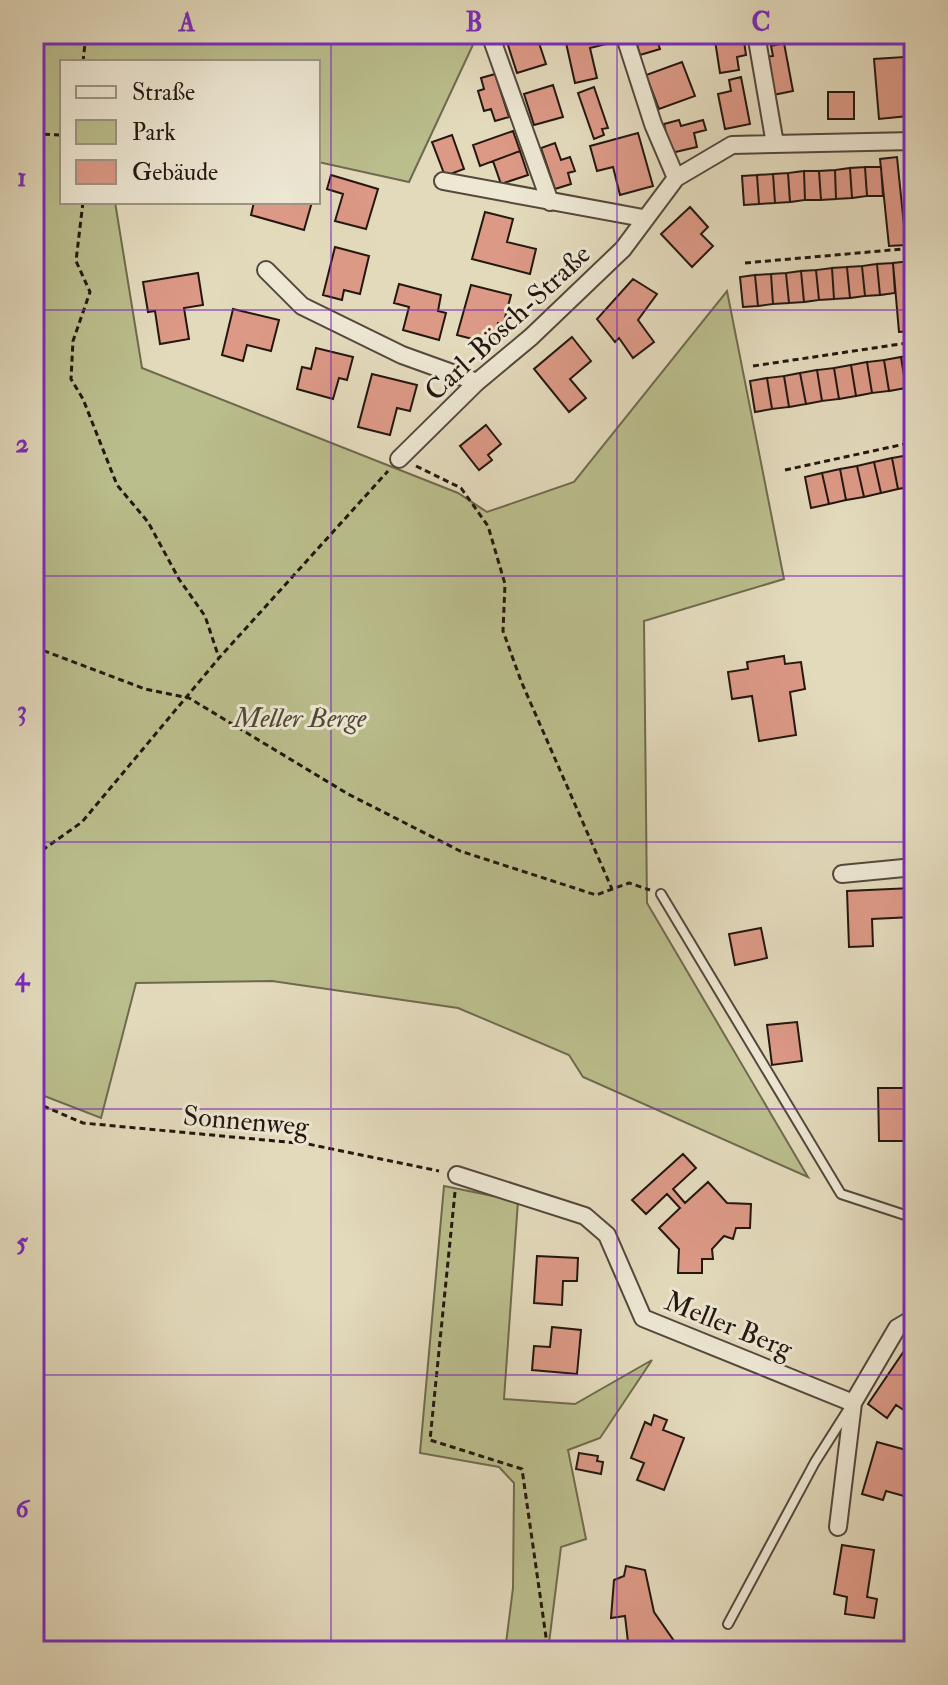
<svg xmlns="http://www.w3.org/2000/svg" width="948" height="1685" font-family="'IM FELL Double Pica',serif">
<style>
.green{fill:#babd8c;stroke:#6f6a4e;stroke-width:2}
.building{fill:#dc9986;stroke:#241710;stroke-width:2}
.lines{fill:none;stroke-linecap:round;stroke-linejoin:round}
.lane-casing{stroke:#54483b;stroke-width:12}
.street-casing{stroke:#54483b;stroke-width:20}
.path{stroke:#241710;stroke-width:3;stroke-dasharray:6 4;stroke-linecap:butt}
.lane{stroke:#ede7d3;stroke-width:8}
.street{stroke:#ede7d3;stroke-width:16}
.grid{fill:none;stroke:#7b2cbf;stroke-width:2;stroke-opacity:0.55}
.labels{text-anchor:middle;stroke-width:6;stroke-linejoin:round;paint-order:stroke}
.street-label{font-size:28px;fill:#241710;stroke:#ede7d3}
.park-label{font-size:28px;font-style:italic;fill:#514935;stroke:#ede7d3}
.neatline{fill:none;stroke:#7b2cbf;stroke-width:3}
.grid-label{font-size:26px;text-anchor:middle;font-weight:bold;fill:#7b2cbf}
</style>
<rect width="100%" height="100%" fill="#e3dabc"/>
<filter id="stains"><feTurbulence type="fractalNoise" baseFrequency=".0025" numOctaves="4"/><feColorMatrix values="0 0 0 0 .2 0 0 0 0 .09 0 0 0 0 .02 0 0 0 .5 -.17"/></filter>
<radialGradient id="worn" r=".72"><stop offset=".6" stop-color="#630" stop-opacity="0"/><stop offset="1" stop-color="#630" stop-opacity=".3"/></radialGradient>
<path class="green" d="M34,34H478L409,182L318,162V62H62V202H115L142,368L458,493L487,512L574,482L727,291L784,579L644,621L647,903L808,1177L583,1077L569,1055L458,1008L272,981L136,983L101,1118L34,1092Z
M444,1186L518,1201L504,1399L575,1404L652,1360L600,1438L568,1450L586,1539L561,1547L548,1651H505L513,1588L514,1483L499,1467L420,1453Z"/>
<path class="building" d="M521,34H536L546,64L517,73L506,39Z
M564,34H604L606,44L590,48L597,78L575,83Z
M634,34H655L660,49L640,55Z
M714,34H743L746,55L737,57L739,70L720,73Z
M784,43L793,91L773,95L765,57L773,56L771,46Z
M904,57L908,116L879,119L874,59Z
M682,62L695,96L659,109L646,75Z
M495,74L509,117L495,121L491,109L484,111L478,91L484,89L481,78Z
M741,77L750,124L725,129L718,94L731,91L729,80Z
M553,85L563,117L534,125L524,94Z
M594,87L608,128L602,129L604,135L594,139L578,93Z
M828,92H854V119H828Z
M679,120L681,126L703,120L706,130L694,133L697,147L671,153L664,124Z
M513,131L520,151L480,166L473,145Z
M638,133L653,186L620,195L613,167L597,171L590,146Z
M452,135L464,169L445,176L432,142Z
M555,143L561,160L570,157L575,171L568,173L571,184L555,189L541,148Z
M520,151L528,175L501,184L493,161Z
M897,157L906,245L889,246L880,159Z
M865,167H881L883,196H867Z
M865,167L867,196L852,198L850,168Z
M850,168L852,198L836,199L835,170Z
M835,170L836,199L821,200L819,171Z
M804,171H819L821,200H805Z
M804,171L805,200L790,202L788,173Z
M788,173L790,202L775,203L773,174Z
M773,174L775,203L759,204L757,175Z
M331,175L378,189L366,229L335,221L343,194L327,189Z
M757,175L759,204L744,205L742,176Z
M254,202H312L304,230L251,215Z
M690,207L708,227L701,234L713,246L692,267L661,234Z
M485,212L513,219L507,242L536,249L530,274L472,259Z
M335,247L369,256L360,294L344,290L342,300L323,295Z
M911,261L914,331L899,332L893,263Z
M893,263L895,293L880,295L877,264Z
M877,264L880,295L865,296L862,266Z
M862,266L865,296L850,298L847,267Z
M847,267L850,298L834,299L832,268Z
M832,268L834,299L819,300L816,270Z
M816,270L819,300L804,302L801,271Z
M801,271L804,302L789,303L786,273Z
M198,273L203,305L184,308L189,339L160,344L155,311L148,312L143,282Z
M786,273L789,303L773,304L771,274Z
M771,274L773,304L758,306L755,275Z
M755,275L758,306L743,307L740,277Z
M633,279L657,294L638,320L654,342L633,358L619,338L615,342L597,319Z
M399,284L441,295L438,311L446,313L439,340L403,330L409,307L394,303Z
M471,285L511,295L503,325L498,323L492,344L457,335Z
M233,309L279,320L271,351L247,345L243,361L222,355Z
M572,337L591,361L570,379L586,398L569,412L534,369Z
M316,348L353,357L347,380L339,378L333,399L297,389L302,367L311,369Z
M914,355V387L906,388L901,357Z
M901,357L906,388L889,391L884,360Z
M884,360L889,391L872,393L867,362Z
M867,362L872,393L856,396L851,365Z
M851,365L856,396L839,399L834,368Z
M834,368L839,399L822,401L817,370Z
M817,370L822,401L806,404L800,373Z
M800,373L806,404L789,407L784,376Z
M372,374L417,385L410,411L397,408L390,435L358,427Z
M784,376L789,407L772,409L767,378Z
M767,378L772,409L755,412L750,381Z
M486,425L501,444L488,455L492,460L479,470L460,446Z
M909,455L914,486L898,489L892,458Z
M892,458L898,489L881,493L874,462Z
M874,462L881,493L864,497L857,466Z
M857,466L864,497L846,500L840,469Z
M840,469L846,500L829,504L822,473Z
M822,473L829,504L811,508L805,477Z
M784,656L785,664L801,662L805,689L790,692L796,735L759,741L752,696L732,699L728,672L748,669L747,662Z
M912,888L913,917L872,919L873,946L849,947L847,891Z
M761,928L767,958L735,965L729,934Z
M797,1022L802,1061L772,1065L767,1025Z
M878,1088H905V1141H879Z
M683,1154L696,1168L673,1189L685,1203L708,1182L727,1203L751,1204L750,1228H736L733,1239L724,1236L712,1249L713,1259H702V1273H678L679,1249L659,1228L680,1208L667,1194L646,1214L632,1200Z
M537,1256L578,1258L577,1281H563L562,1305L534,1303Z
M552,1327L581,1330L577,1374L532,1370L534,1346L550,1347Z
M904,1351L911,1357L914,1353V1417L896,1405L887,1418L868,1404Z
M654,1415L667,1420L663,1430L684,1438L664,1490L637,1480L644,1463L631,1458L645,1422L651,1425Z
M877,1442L910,1451L904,1473L910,1475L904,1496L886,1491L883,1500L862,1494Z
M579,1453L598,1456L597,1461L603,1462L601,1474L576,1469Z
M842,1545L874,1550L867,1597L877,1599L874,1618L845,1614L847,1597L834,1594Z
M626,1566L645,1570L654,1612L681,1651H629L625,1616L611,1618L614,1580L624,1576Z"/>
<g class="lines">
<defs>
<path id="lane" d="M661,894L841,1194L914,1218
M728,1624L815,1462L848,1410"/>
<path id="street" d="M494,34L492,40L550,202
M624,34L653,124L676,178
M756,34L775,144
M443,181L643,218
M266,270L302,306L402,355L477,382
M399,459L477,382L531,337L623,249L676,178L732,145L914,141
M842,874L914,867
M457,1175L585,1216L607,1235L643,1318L853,1403L897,1328L914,1318
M838,1527L853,1403"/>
</defs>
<use href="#lane" class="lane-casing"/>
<use href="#street" class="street-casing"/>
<path class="path" d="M83,62L86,34
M34,134L62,135
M83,202L76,261L90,292L73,341L71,379L83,399L117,485L148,522L179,579L205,616L219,658
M745,263L914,248
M753,366L914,342
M416,466L461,488L488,526L505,584L503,631L521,681L612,889
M785,470L914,442
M34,647L145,689L189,698L348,794L460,851L596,895L629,883L650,890
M34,856L82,822L219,658L388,471
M34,1102L83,1123L308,1144L439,1171
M455,1192L430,1440L522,1469L548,1651"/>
<use href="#lane" class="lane"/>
<use href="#street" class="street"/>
</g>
<path class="grid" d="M331,34V1651M617,34V1651M34,310H914M34,576H914M34,842H914M34,1109H914M34,1375H914"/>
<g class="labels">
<g class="street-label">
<text transform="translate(507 322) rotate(-43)" y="10">Carl-Bösch-Straße</text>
<text transform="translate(246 1120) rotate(5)" y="10">Sonnenweg</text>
<text transform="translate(729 1324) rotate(22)" y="10">Meller Berg</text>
</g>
<g class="park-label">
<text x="300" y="727">Meller Berge</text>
</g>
</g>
<rect width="948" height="1685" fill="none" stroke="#e3dabc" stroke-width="88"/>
<rect x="60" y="60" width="260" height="144" fill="#ede7d3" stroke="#9d9485" stroke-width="2"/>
<rect x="76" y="86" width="40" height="12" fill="#ede7d3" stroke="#9d9485" stroke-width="2"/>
<text x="132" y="100" font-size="24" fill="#241710">Straße</text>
<rect x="76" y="120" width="40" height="24" fill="#babd8c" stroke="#9d9485" stroke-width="2"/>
<text x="132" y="140" font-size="24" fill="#241710">Park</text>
<rect x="76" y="160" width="40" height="24" fill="#dc9986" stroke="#9d9485" stroke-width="2"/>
<text x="132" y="180" font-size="24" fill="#241710">Gebäude</text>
<rect x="44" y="44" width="860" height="1597" class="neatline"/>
<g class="grid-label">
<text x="187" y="31">A</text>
<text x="474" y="31">B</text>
<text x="761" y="31">C</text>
<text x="22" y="186">1</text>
<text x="22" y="452">2</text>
<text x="22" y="719">3</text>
<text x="22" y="985">4</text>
<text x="22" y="1251">5</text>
<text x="22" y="1517">6</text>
</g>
<rect width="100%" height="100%" filter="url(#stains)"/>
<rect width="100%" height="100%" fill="url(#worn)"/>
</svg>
